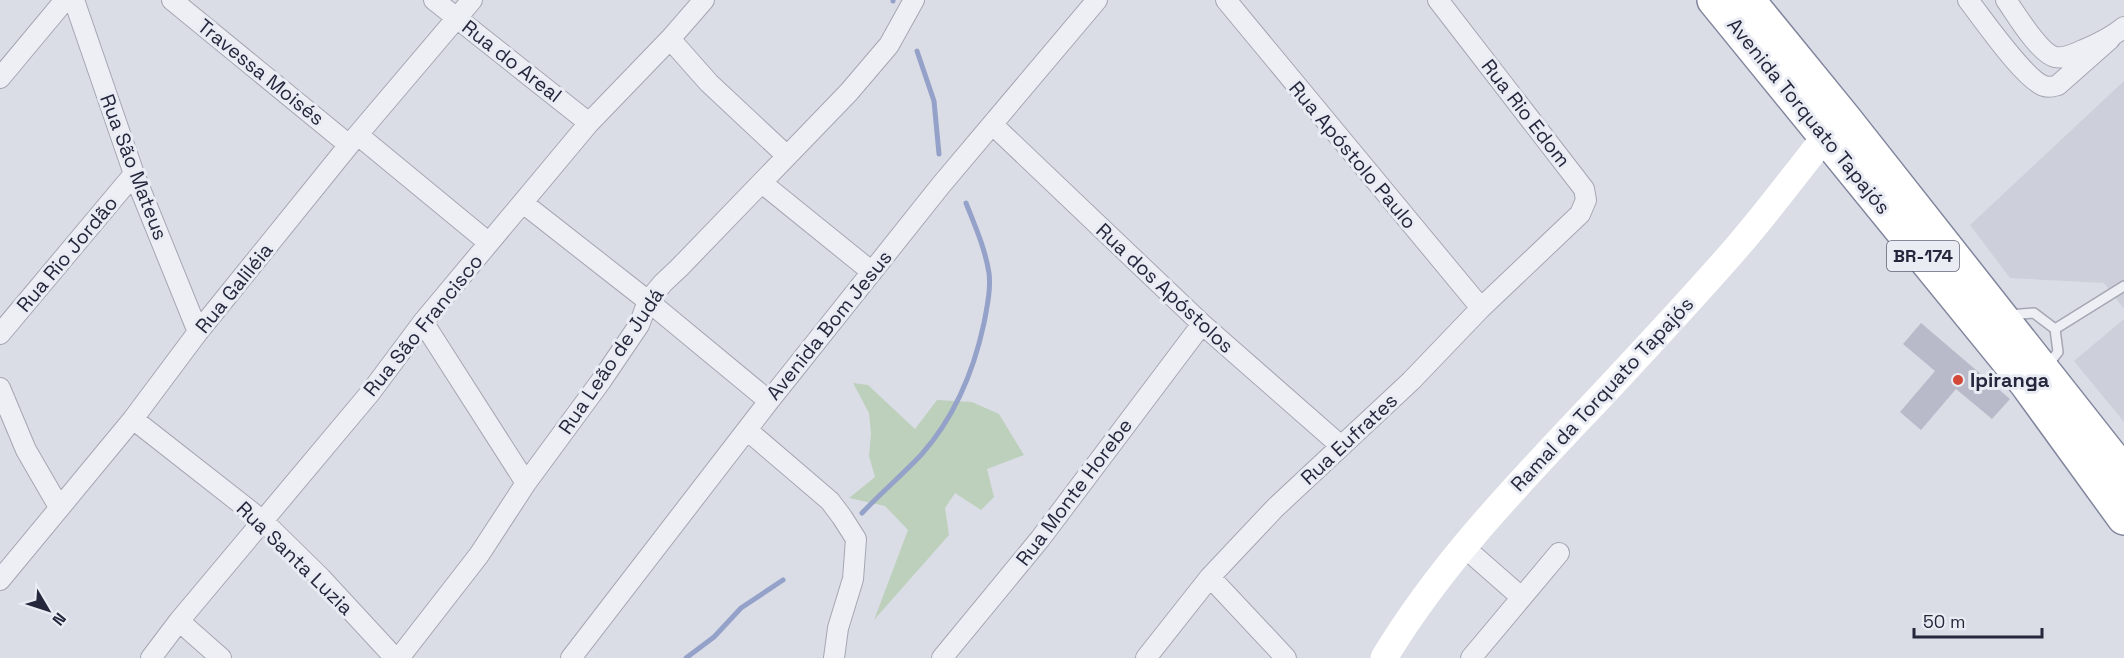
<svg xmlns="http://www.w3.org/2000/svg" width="2124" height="658" font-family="'Space Grotesk',sans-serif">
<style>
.built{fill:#cdcfdb}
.green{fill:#bcd0bc}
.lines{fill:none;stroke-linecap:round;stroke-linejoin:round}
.stream{stroke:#94a1c8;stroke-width:5}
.building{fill:#b8bac9}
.lane-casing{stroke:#a4a7b3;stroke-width:12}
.street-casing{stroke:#a4a7b3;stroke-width:22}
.highway-casing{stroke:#82869d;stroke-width:36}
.lane{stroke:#eeeff5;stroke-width:9}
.street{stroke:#eeeff5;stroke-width:20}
.secondary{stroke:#fff;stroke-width:27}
.highway{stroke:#fff;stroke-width:33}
.poi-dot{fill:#d2493a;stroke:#eaecf4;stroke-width:2}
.labels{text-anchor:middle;stroke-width:6;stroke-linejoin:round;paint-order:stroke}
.shield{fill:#eaecf4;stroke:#606374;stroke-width:1.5}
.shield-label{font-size:18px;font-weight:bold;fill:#25283d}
.street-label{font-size:20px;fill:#25283d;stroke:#eaecf4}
.poi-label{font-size:20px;font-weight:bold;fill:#25283d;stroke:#eaecf4;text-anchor:start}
</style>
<rect width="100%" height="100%" fill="#dbdde6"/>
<path class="built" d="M2124,81V309L2104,283L2010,278L1970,225Z
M2124,319V422L2074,361Z"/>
<path class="green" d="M853,383L868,385L915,429L937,400L972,402L999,414L1024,455L987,469L994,497L981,510L955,493L945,508L949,535L874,620L908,530L885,506L849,498L875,477L869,456L871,434L869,413Z"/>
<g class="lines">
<path class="stream" d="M893,0V1
M917,51L934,101L939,154
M862,513C881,493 902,475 921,455C954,418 974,370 984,323C987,307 991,289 989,273C985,248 975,226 966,203
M686,658L714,637L741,608L783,580"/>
</g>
<path class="building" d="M1921,323L2010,399L1992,419L1956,389L1921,430L1900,412L1935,371L1903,344Z"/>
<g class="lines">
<defs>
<path id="lane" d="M2008,315L2034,313L2055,329L2058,352L2046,367
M2055,329L2124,286"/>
<path id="street" d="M74,0L134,174L198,332
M172,0L349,145
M434,0L589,123
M1226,0L1481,308
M1968,0C1983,19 2024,79 2044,86C2049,88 2054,86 2058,85L2110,39
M2006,0C2016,14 2039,53 2055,57C2065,59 2074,54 2083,50C2098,44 2111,38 2124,27
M670,39L709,83L787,156
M0,78L65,0
M993,125L1202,324L1341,446
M358,135L489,243
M762,183L872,272
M523,203L648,301L769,401
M423,322L526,483
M0,334L134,174
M0,388L26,450L59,507
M133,419L263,521L321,578L395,658
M747,430L830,501L842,517L856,539L853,579L838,628L834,658
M1464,547L1521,597
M1210,577L1286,658
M0,580L133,419L198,332L349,145L472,0
M179,621L221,658
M151,658L179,621L370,393L423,322L589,123L670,39L704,0
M399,658L479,555L526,483L601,381L639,325L648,301L663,283L679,268L849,92L889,45L914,0
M571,658L769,401L941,185L1097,0
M942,658L1040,539L1202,324
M1146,658L1210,577L1275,508L1411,381L1481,308L1580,214L1586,200L1584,189L1438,0
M1471,658L1559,553"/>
<path id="highway" d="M1714,0L2026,383L2124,518
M1748,0L1845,119L2124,473"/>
</defs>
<use href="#lane" class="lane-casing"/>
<use href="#street" class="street-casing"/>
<use href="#highway" class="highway-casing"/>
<use href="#lane" class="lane"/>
<use href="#street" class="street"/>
<path class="secondary" d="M1384,658C1447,553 1536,466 1619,377C1659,334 1700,290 1738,246C1769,210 1797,172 1826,136"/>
<use href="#highway" class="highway"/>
</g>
<circle class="poi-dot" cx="1958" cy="380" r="6"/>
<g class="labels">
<rect class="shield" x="1887" y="241" width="72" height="30" rx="4.5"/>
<g class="shield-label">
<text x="1923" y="262">BR-174</text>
</g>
<g class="street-label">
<text transform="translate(512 61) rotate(38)" y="7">Rua do Areal</text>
<text transform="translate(261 72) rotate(39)" y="7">Travessa Moisés</text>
<text transform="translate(1526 113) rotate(52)" y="7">Rua Rio Edom</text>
<text transform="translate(1809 116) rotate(51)" y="7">Avenida Torquato Tapajós</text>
<text transform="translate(1353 155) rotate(50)" y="7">Rua Apóstolo Paulo</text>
<text transform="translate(134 167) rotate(69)" y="7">Rua São Mateus</text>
<text transform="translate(67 254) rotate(-50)" y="7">Rua Rio Jordão</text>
<text transform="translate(234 288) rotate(-51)" y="7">Rua Galiléia</text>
<text transform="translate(1165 288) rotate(43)" y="7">Rua dos Apóstolos</text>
<text transform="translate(423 325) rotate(-51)" y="7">Rua São Francisco</text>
<text transform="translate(829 325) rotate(-51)" y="7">Avenida Bom Jesus</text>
<text transform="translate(611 361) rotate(-56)" y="7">Rua Leão de Judá</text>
<text transform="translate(1602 394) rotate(-47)" y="7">Ramal da Torquato Tapajós</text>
<text transform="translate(1349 439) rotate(-43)" y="7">Rua Eufrates</text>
<text transform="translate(1074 492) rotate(-53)" y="7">Rua Monte Horebe</text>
<text transform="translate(295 558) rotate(44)" y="7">Rua Santa Luzia</text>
</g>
<g class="poi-label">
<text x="1970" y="387">Ipiranga</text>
</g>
</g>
<g transform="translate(48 610) rotate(129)" stroke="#eaecf4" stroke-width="4.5" paint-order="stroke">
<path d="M0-4.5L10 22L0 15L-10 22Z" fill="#25283d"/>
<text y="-9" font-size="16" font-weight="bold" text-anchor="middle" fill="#25283d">N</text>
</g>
<path d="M1914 628v9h128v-9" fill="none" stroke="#25283d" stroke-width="3"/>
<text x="1923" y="628" font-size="18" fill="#25283d" stroke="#eaecf4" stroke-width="4.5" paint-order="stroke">50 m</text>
</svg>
